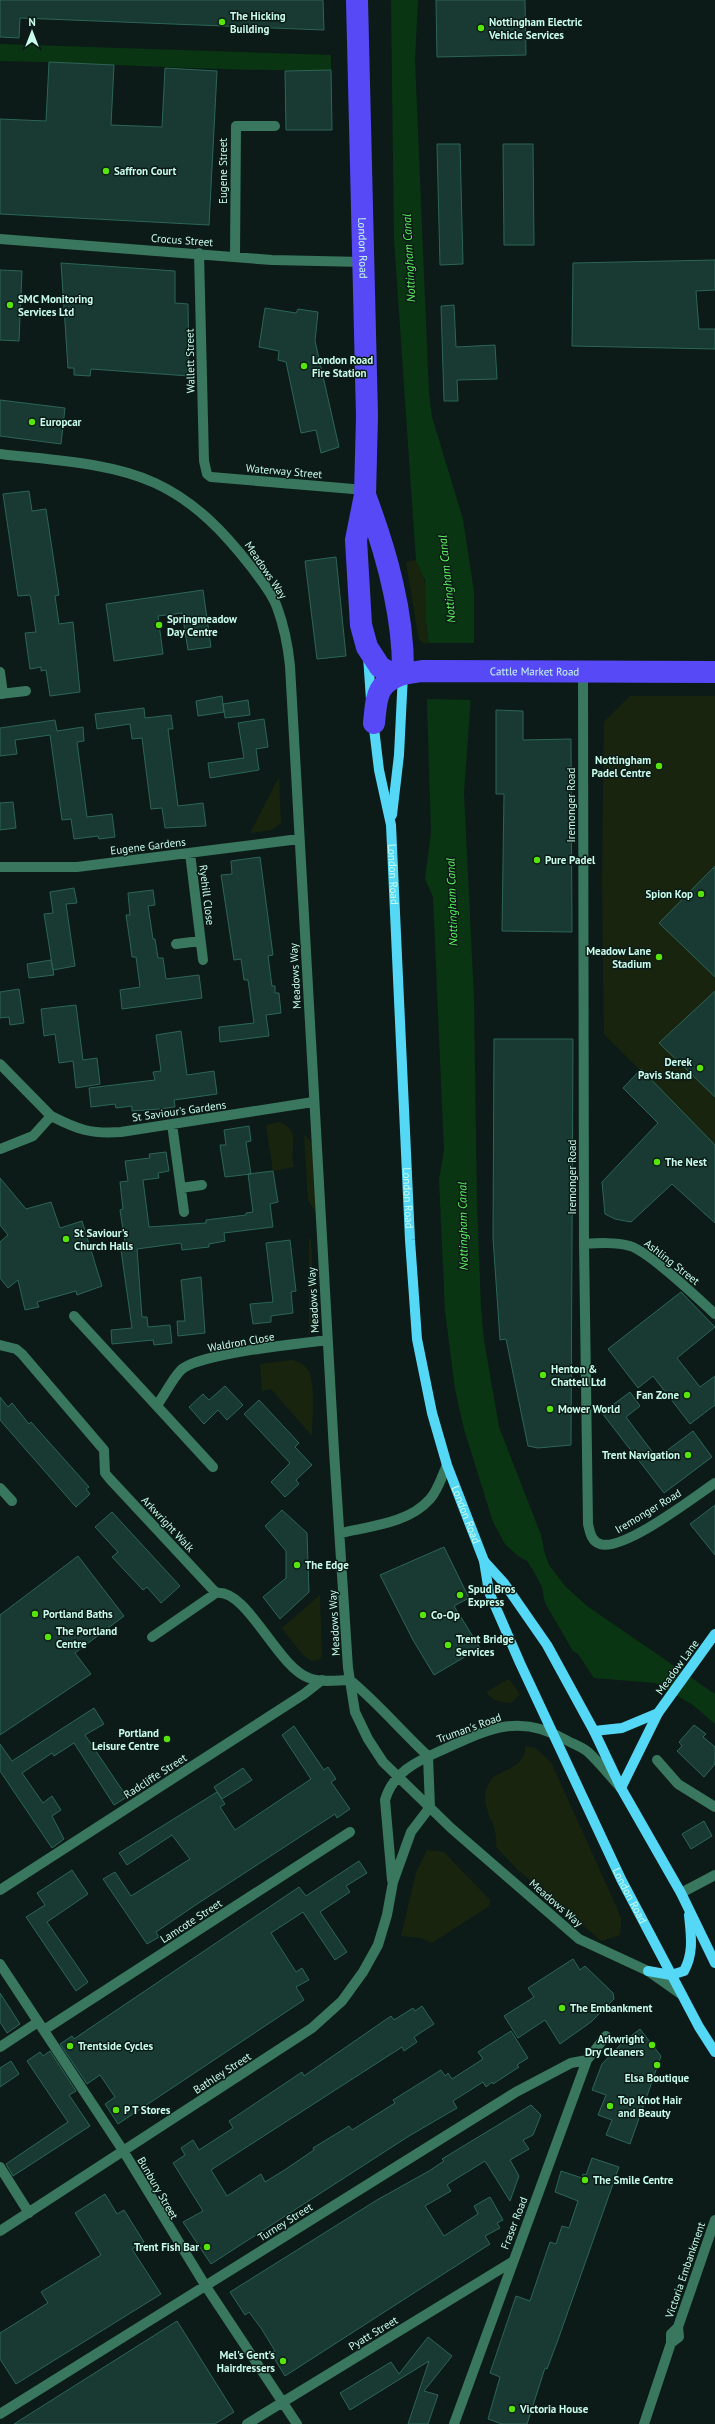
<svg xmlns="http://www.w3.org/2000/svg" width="715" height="2424" font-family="'PT Sans',sans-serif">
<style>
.green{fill:#19240f}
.water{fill:#0a3513}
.pier{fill:#0c1b17}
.building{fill:#193a32;stroke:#2c6557}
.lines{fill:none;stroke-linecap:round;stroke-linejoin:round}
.minor{stroke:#39775e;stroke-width:10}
.major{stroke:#55d8f6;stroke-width:10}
.highway{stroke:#574af6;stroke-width:22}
.poi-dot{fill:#56e40c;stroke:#0c1b17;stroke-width:1.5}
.labels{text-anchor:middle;stroke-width:3;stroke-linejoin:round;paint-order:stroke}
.poi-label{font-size:11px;font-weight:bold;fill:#c8fceb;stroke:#0c1b17;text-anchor:start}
.street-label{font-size:11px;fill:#c8fceb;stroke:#0c1b17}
.water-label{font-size:12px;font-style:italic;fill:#5cf65f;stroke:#0c1b17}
</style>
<rect width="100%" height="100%" fill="#0c1b17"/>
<path class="green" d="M415,560C429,579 425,598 426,621C426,629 428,637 429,646L419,640L406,562Z
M630,696H715V1145L604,1034L602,881L604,722Z
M279,777L281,823L272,830L250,833Z
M279,1122C303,1131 288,1149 294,1167L273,1171L266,1125Z
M304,1134L313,1145L316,1212L308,1200Z
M309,1239H311L315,1332L309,1334Z
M292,1360C298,1362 304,1363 308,1370C316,1383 312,1420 312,1436L271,1389L262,1391L260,1364Z
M320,1595L322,1656L319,1660L311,1661L302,1654L282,1628Z
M509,1679L520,1694L511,1703C500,1702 492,1701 486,1692Z
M525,1746L535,1748L551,1762L616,1906L621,1919L620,1935L601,1941L518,1870L496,1847C499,1816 473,1808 492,1778C504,1769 527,1766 525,1746Z
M427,1850L444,1852L490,1900L489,1906L432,1943L421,1938L401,1936L416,1873Z"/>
<path class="water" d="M391,0H418L415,60L429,394L432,417L463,519L474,592V653L464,793L474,999L477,1206L481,1308L484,1340L499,1427L541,1535L545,1554L549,1565L565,1586L587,1606L715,1694V1724L693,1705L655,1683L594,1678L578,1654L573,1651L545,1603L542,1587L533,1570L527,1561L518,1556L505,1544L493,1522L464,1429L455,1389L445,1311L439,1179L444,1151L433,897L425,879L431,832L427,703L429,646L426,621L425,580L416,561L394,239Z
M0,44L331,55V70C220,72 110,63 0,61Z"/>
<path class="pier" d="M427,643H476L473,700L425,699Z"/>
<path class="building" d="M0,0H323L324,30L20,18L19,38L0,37Z
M436,0H525L526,55L437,57Z
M49,62L114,65L111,125L162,127L165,68L217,71L209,225L0,214V119L46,121Z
M331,70L332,130H286L285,71Z
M437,144H460L463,264L440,265Z
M503,144H533L534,245H504Z
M715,260V290L696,291L699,329H715V349L572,346L573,263Z
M61,263L175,271V303L188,304L189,376L91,369L90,376L74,375V368H68Z
M0,270L22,271L19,341L0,340Z
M454,305L456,347L495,345L497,379L457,380L458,401H444L441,306Z
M265,308L296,313L298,309L318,312L315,341L339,447L321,453L316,430L301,433L286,362L278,360L279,351L259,347Z
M0,400L65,408L61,444L0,436Z
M29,491L32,511L46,509L59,595L55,596L59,624L73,622L80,692L50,696L46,670L41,671V667L30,669L25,633L36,632L31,599L30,595L18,596L3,494Z
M336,557L346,656L317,659L305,561Z
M203,590L211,647L188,650L182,613L158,616L163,654L114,661L106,604Z
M222,696L224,712L198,716L196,701Z
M248,700L250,715L225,718L223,704Z
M144,708L145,718L171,715L173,729H168L178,806L203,803L206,826L165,828L162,808L151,809L142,738L132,739L130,724L97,729L95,714Z
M496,710L523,711V740L571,739L572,932L502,931L504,794H496Z
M264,719L268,747L256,749L259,770L210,778L208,763L244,758L238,723Z
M55,720L57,731L83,727L84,741L77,742L87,817L112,814L115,837L99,839L98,836L74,839L71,819L62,820L50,735L15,740L17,754L0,756V728Z
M13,802L16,828L0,830V803Z
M260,857L273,955L268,956L272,986H275V993H279L281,1013L266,1015L269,1036L220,1042L219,1027L254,1023L248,980H244L241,959L234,960L221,875L232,874L231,861Z
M715,866V977L659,923Z
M74,888L77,903L66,904L75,966L53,970L44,914L53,913L50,892Z
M153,890L155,905L148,906L153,939H155L158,958H163L166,979L199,975L202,998L122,1009L120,990L140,987L136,957H132L130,942L126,915H130L128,893Z
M51,960L54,975L29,978L27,964Z
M19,989L24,1023L10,1025L9,1017L0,1018V992Z
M715,991V1097L659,1043Z
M76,1005L83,1060L97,1058L100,1084L76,1088L73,1061L59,1063L55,1034L44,1036L41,1009Z
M181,1031L187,1075L214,1071L217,1094L174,1100L175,1107L159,1109L132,1111V1106L116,1108L115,1104L91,1107L89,1088L155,1080L153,1072L161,1071L156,1035Z
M494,1039H573L571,1445L538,1448L528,1446L506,1339L500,1340L493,1238Z
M641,1069L715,1145V1223L672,1184L631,1222L615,1219L605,1214L602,1182L658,1123L623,1088Z
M249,1126L251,1141L246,1142L251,1174L225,1177L220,1145H226L224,1130Z
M166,1152L169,1171L158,1173L159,1178L143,1180L149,1227L206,1223V1220L246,1215V1213L253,1212L248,1174L273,1171L278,1202L270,1204L273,1227L224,1233L225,1241L209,1244V1247L182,1250L181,1243L137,1249L142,1317H147L148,1327L170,1325L172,1343L154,1345L153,1340L112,1344L111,1330L132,1328L121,1250L126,1249L120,1210L123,1209L120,1182L128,1181L125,1161L150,1158L149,1154Z
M0,1178L26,1209L51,1202L60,1228L82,1221L102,1286L77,1295L76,1291L37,1302L39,1307L25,1310L18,1280L8,1288L0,1278V1242L8,1235L0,1225Z
M290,1240L296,1291L291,1292L293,1313L271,1316V1322L253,1324L250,1304L273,1302L266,1243Z
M201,1277L205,1333L178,1336L177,1321H185L181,1280Z
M681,1292L715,1327L677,1358L700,1387L715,1376V1405L690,1424L653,1376L638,1388L608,1349Z
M225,1386L243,1405L227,1420L218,1410L204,1424L189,1407L203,1394L209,1400Z
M630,1392L640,1406L626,1417L657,1458L693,1431L712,1457L664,1493L602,1413Z
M0,1397L8,1407L12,1403L29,1424L31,1422L89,1487L86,1489L90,1494L76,1507L0,1420Z
M259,1400L299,1443L295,1447L312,1465L296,1480L299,1484L285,1497L271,1482L290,1463L244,1414Z
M715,1505V1555L690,1524Z
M282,1510L307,1533L309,1592L280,1619L263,1597L286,1578V1551L265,1526Z
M112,1512L180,1586L161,1603L147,1587L143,1590L112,1557L118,1552L95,1527Z
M444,1547L469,1598L454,1606L480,1648L434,1675L413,1640L380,1575Z
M78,1556L124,1616L75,1653L91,1674L0,1735V1615Z
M94,1708L104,1724L85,1735L127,1797L114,1805L74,1743L54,1756L52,1753L22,1773L43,1803L52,1796L61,1810L52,1816L64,1839L52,1848L0,1771V1744L12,1761Z
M694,1725L706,1734L703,1737L715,1747V1764L704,1777L677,1751L682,1746L679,1742Z
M294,1726L324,1770L328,1767L336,1779L331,1782L350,1809L337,1818L335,1814L194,1906L156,1932L159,1937L147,1944L103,1879L115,1872L131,1896L190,1859L172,1835L127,1865L119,1853L217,1792L225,1804L220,1807L235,1830L311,1779L282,1735Z
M243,1768L252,1780L222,1799L214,1787Z
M704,1821L712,1836L691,1849L682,1834Z
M359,1861L367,1873L346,1886L350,1892L320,1912L347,1952L335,1960L303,1912L271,1933L296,1972L302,1968L309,1980L296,1987L304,2000L118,2124L105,2104L115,2097L100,2075L87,2084L60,2044L72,2036L74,2039L90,2028L299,1887L306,1896Z
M72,1870L88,1894L47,1922L88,1982L76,1991L26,1917L45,1905L37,1893Z
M573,1959L580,1970L585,1966L613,1993L614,1999L591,2022L560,2044L545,2020L518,2038L504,2016L534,1997L528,1988Z
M0,1993L20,2024L7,2033L0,2022Z
M422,2006L434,2024L414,2037L417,2042L404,2051L402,2047L211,2170L227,2196L261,2174L265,2182L283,2171L314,2150L313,2148L349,2126L352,2130L395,2103L393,2100L441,2070L445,2076L448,2073L452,2079L483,2059L478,2052L511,2031L528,2058L517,2065L519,2067L493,2084L492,2082L486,2087L483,2082L453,2101L457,2108L409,2136L211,2264L183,2222L203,2211L173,2163L185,2155L181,2148L193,2140L199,2150L233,2128L229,2121L302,2072L304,2076L391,2016L394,2020L413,2008L415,2011Z
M640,2029L661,2056L630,2144L606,2135L612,2120L598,2115L606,2095L592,2090L602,2064L623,2042Z
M50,2051L76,2091L69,2095L90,2126L13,2176L6,2164L68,2122L27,2061L40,2052L43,2056Z
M11,2061L19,2074L0,2087V2068Z
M531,2105L541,2115L533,2135L523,2140L529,2149L510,2160L519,2176L510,2201L485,2161L451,2182L447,2185L451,2191L425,2206L444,2236L478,2214L474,2206L490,2197L503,2220L497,2223L500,2228L485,2236L490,2244L285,2376L271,2353L275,2351L261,2328L249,2312L245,2315L230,2292L377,2200L429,2171L444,2161L442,2159Z
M592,2158L619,2167L559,2337L547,2369L545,2368L527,2424H502L488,2419L500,2377L490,2373L516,2296L530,2301L550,2242L556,2244L562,2226L569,2228L578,2201L555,2192L561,2171L582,2178L583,2174L586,2175Z
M105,2194L117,2214L124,2210L144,2242L132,2249L161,2294L16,2384L0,2359V2333L48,2303L41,2292L101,2255L75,2213Z
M177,2321L234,2412L215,2424H14Z
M428,2337L452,2356L424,2391L438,2395L428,2424H408L429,2361L350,2410L340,2393L391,2362L399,2374Z"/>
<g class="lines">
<path class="minor" d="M0,239L272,260L363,262
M199,253L204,461L207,474L211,477L365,490
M235,256L236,126H275
M0,454C49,460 110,462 155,483C196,502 225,533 252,568C261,580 272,593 277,607C284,626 288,646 290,666L334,1451L348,1668L355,1712L368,1739L383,1762L451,1828L579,1939L648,1971L682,1995
M0,672L3,694
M583,673L584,1244L588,1524C590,1532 591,1541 600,1544C623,1552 694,1497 715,1483
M0,694L26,691
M190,853L203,960
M0,867H77L299,839
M176,944L200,941
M0,1064L51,1116
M172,1124L184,1212
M0,1149L33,1136L51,1116C79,1130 90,1134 121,1132L313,1102
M181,1188L202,1185
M584,1244C599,1243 615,1242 630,1246C648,1251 699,1299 715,1314
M74,1316L213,1467
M0,1345L16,1349L22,1354L104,1450L105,1473L109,1478L216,1593
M157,1405C165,1395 172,1379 181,1370C199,1353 299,1344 327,1340
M0,1488L12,1501
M341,1533C371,1526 409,1523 430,1499C438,1490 442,1476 447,1465
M152,1637L216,1593C247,1588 277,1667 309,1678C321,1683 338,1680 350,1680
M657,1760L678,1784L715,1807
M392,1880L385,1800C393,1773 415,1762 440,1751C486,1730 518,1712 566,1740C573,1744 582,1747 588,1752C599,1762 609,1775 619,1786
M0,1890L304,1694L322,1680
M681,1893L715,1875
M0,1964L124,2152L205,2285L297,2424
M44,2030L350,1832
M0,2047L38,2022
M0,2167L29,2213
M0,2231L312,2028L342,2001L363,1972L378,1945L387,1915L393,1882L411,1832L430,1807L428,1756C401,1731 378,1703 350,1680
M671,2343L679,2337L678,2327L715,2220
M0,2414L516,2092L571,2063L587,2060
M247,2424L512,2262
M454,2424L587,2060L606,2036
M644,2424L671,2343V2334L678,2327"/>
<g class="major">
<path d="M368,656L371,700"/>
<path id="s1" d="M373,720L379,770L391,825L410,1240L417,1339L432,1413L447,1465L484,1561L489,1592L520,1663L621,1879L699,2027L715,2052"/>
<path d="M392,815L399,755L403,674"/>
<path d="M484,1561L504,1583L547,1645L594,1731L621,1788L681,1893L715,1963"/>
<path d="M594,1731L622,1728L658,1713"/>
<path d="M621,1788L658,1713L715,1634"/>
<path d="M648,1971L671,1975L684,1971C694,1953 691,1935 689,1915"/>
</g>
<g class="highway">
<path id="s2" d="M357,0L367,416L365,495L356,540L361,625L367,647L380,667L387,671L403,674L422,671L715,672"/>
<path d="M365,495C386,551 404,613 403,674"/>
<path d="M374,723C377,697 375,684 403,674"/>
</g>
</g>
<g class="poi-dot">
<circle cx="222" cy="22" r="4"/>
<circle cx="481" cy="28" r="4"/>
<circle cx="106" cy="171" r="4"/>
<circle cx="10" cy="305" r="4"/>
<circle cx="304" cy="366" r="4"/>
<circle cx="32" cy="422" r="4"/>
<circle cx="159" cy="625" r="4"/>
<circle cx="659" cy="766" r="4"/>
<circle cx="537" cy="860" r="4"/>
<circle cx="701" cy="894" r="4"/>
<circle cx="659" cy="957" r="4"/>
<circle cx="700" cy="1068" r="4"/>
<circle cx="657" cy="1162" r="4"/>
<circle cx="66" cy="1239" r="4"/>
<circle cx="543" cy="1375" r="4"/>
<circle cx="687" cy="1395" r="4"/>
<circle cx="550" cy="1409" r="4"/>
<circle cx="688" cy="1455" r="4"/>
<circle cx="297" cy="1565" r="4"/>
<circle cx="460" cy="1595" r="4"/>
<circle cx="35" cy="1614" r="4"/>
<circle cx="423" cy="1615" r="4"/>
<circle cx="48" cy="1637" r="4"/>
<circle cx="448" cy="1645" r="4"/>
<circle cx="167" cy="1739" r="4"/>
<circle cx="562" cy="2008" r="4"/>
<circle cx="652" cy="2045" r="4"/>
<circle cx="70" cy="2046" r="4"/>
<circle cx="657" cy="2065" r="4"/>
<circle cx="610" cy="2106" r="4"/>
<circle cx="116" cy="2110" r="4"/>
<circle cx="585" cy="2180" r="4"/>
<circle cx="207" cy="2247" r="4"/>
<circle cx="283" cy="2361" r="4"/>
<circle cx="512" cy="2409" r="4"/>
</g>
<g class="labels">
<g class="poi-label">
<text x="230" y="20">The Hicking<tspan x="230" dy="13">Building</tspan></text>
<text x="489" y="26">Nottingham Electric<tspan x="489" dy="13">Vehicle Services</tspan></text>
<text x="114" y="175">Saffron Court</text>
<text x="18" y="303">SMC Monitoring<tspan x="18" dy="13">Services Ltd</tspan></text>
<text x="312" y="364">London Road<tspan x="312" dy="13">Fire Station</tspan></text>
<text x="40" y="426">Europcar</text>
<text x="167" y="623">Springmeadow<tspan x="167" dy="13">Day Centre</tspan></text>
<text x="651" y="764" text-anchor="end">Nottingham<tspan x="651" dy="13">Padel Centre</tspan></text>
<text x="545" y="864">Pure Padel</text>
<text x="693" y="898" text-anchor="end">Spion Kop</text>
<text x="651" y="955" text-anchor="end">Meadow Lane<tspan x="651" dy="13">Stadium</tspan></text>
<text x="692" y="1066" text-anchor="end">Derek<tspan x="692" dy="13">Pavis Stand</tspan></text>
<text x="665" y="1166">The Nest</text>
<text x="74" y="1237">St Saviour's<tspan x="74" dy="13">Church Halls</tspan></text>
<text x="551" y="1373">Henton &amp;<tspan x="551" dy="13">Chattell Ltd</tspan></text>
<text x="679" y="1399" text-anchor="end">Fan Zone</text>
<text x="558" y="1413">Mower World</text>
<text x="680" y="1459" text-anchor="end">Trent Navigation</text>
<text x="305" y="1569">The Edge</text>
<text x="468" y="1593">Spud Bros<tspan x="468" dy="13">Express</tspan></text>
<text x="43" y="1618">Portland Baths</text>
<text x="431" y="1619">Co-Op</text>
<text x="56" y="1635">The Portland<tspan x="56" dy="13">Centre</tspan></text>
<text x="456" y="1643">Trent Bridge<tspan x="456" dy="13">Services</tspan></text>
<text x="159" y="1737" text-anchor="end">Portland<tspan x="159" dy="13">Leisure Centre</tspan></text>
<text x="570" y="2012">The Embankment</text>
<text x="644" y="2043" text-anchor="end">Arkwright<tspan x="644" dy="13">Dry Cleaners</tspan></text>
<text x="78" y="2050">Trentside Cycles</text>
<text x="657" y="2082" text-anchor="middle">Elsa Boutique</text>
<text x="618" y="2104">Top Knot Hair<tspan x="618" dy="13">and Beauty</tspan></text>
<text x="124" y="2114">P T Stores</text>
<text x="593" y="2184">The Smile Centre</text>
<text x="199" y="2251" text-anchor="end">Trent Fish Bar</text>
<text x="275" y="2359" text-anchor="end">Mel's Gent's<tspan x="275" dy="13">Hairdressers</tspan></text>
<text x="520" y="2413">Victoria House</text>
</g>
<g class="street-label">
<text transform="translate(223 171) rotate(-90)" y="4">Eugene Street</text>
<text transform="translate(182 240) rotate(4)" y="4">Crocus Street</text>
<text dy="4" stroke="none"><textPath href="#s2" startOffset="248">London Road</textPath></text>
<text transform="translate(190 361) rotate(-91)" y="4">Wallett Street</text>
<text transform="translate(284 471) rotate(5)" y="4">Waterway Street</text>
<text transform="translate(266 570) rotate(56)" y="4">Meadows Way</text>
<text dy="4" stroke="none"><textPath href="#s2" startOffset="829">Cattle Market Road</textPath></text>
<text transform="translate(571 805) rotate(-90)" y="4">Iremonger Road</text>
<text transform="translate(148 846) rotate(-7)" y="4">Eugene Gardens</text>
<text dy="4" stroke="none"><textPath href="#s1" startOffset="156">London Road</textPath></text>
<text transform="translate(207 895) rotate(83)" y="4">Ryehill Close</text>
<text transform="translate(295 976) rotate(-93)" y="4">Meadows Way</text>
<text transform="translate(179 1111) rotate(-8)" y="4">St Saviour's Gardens</text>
<text transform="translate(572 1177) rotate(-90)" y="4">Iremonger Road</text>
<text dy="4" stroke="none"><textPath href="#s1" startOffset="480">London Road</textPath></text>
<text transform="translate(672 1262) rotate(38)" y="4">Ashling Street</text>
<text transform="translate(313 1300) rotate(-93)" y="4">Meadows Way</text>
<text transform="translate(241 1342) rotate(-10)" y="4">Waldron Close</text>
<text transform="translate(648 1511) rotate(-31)" y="4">Iremonger Road</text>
<text dy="4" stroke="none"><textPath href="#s1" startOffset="804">London Road</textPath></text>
<text transform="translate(168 1524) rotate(47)" y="4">Arkwright Walk</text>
<text transform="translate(334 1623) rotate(-93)" y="4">Meadows Way</text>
<text transform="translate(677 1667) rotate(-54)" y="4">Meadow Lane</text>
<text transform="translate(469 1728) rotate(-20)" y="4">Truman's Road</text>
<text transform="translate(155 1776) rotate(-33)" y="4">Radcliffe Street</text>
<text dy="4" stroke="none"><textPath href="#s1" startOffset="1220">London Road</textPath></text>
<text transform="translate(556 1903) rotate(41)" y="4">Meadows Way</text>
<text transform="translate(191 1921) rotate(-33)" y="4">Lamcote Street</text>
<text transform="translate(222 2073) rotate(-33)" y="4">Bathley Street</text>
<text transform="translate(158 2188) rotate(60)" y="4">Bunbury Street</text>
<text transform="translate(285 2222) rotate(-32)" y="4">Turney Street</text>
<text transform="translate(514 2223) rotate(-69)" y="4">Fraser Road</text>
<text transform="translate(685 2270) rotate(-71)" y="4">Victoria Embankment</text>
<text transform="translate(373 2333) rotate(-31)" y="4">Pyatt Street</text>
</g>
<g class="water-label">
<text transform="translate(409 258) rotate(-93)" y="4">Nottingham Canal</text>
<text transform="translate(447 579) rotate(-96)" y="4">Nottingham Canal</text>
<text transform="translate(452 902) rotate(-92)" y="4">Nottingham Canal</text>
<text transform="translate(463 1226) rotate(-91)" y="4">Nottingham Canal</text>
</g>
</g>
<g transform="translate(32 32)" stroke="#0c1b17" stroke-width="3" paint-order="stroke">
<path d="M0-3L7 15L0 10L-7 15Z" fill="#c8fceb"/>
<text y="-6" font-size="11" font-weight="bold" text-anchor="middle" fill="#c8fceb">N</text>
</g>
</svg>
